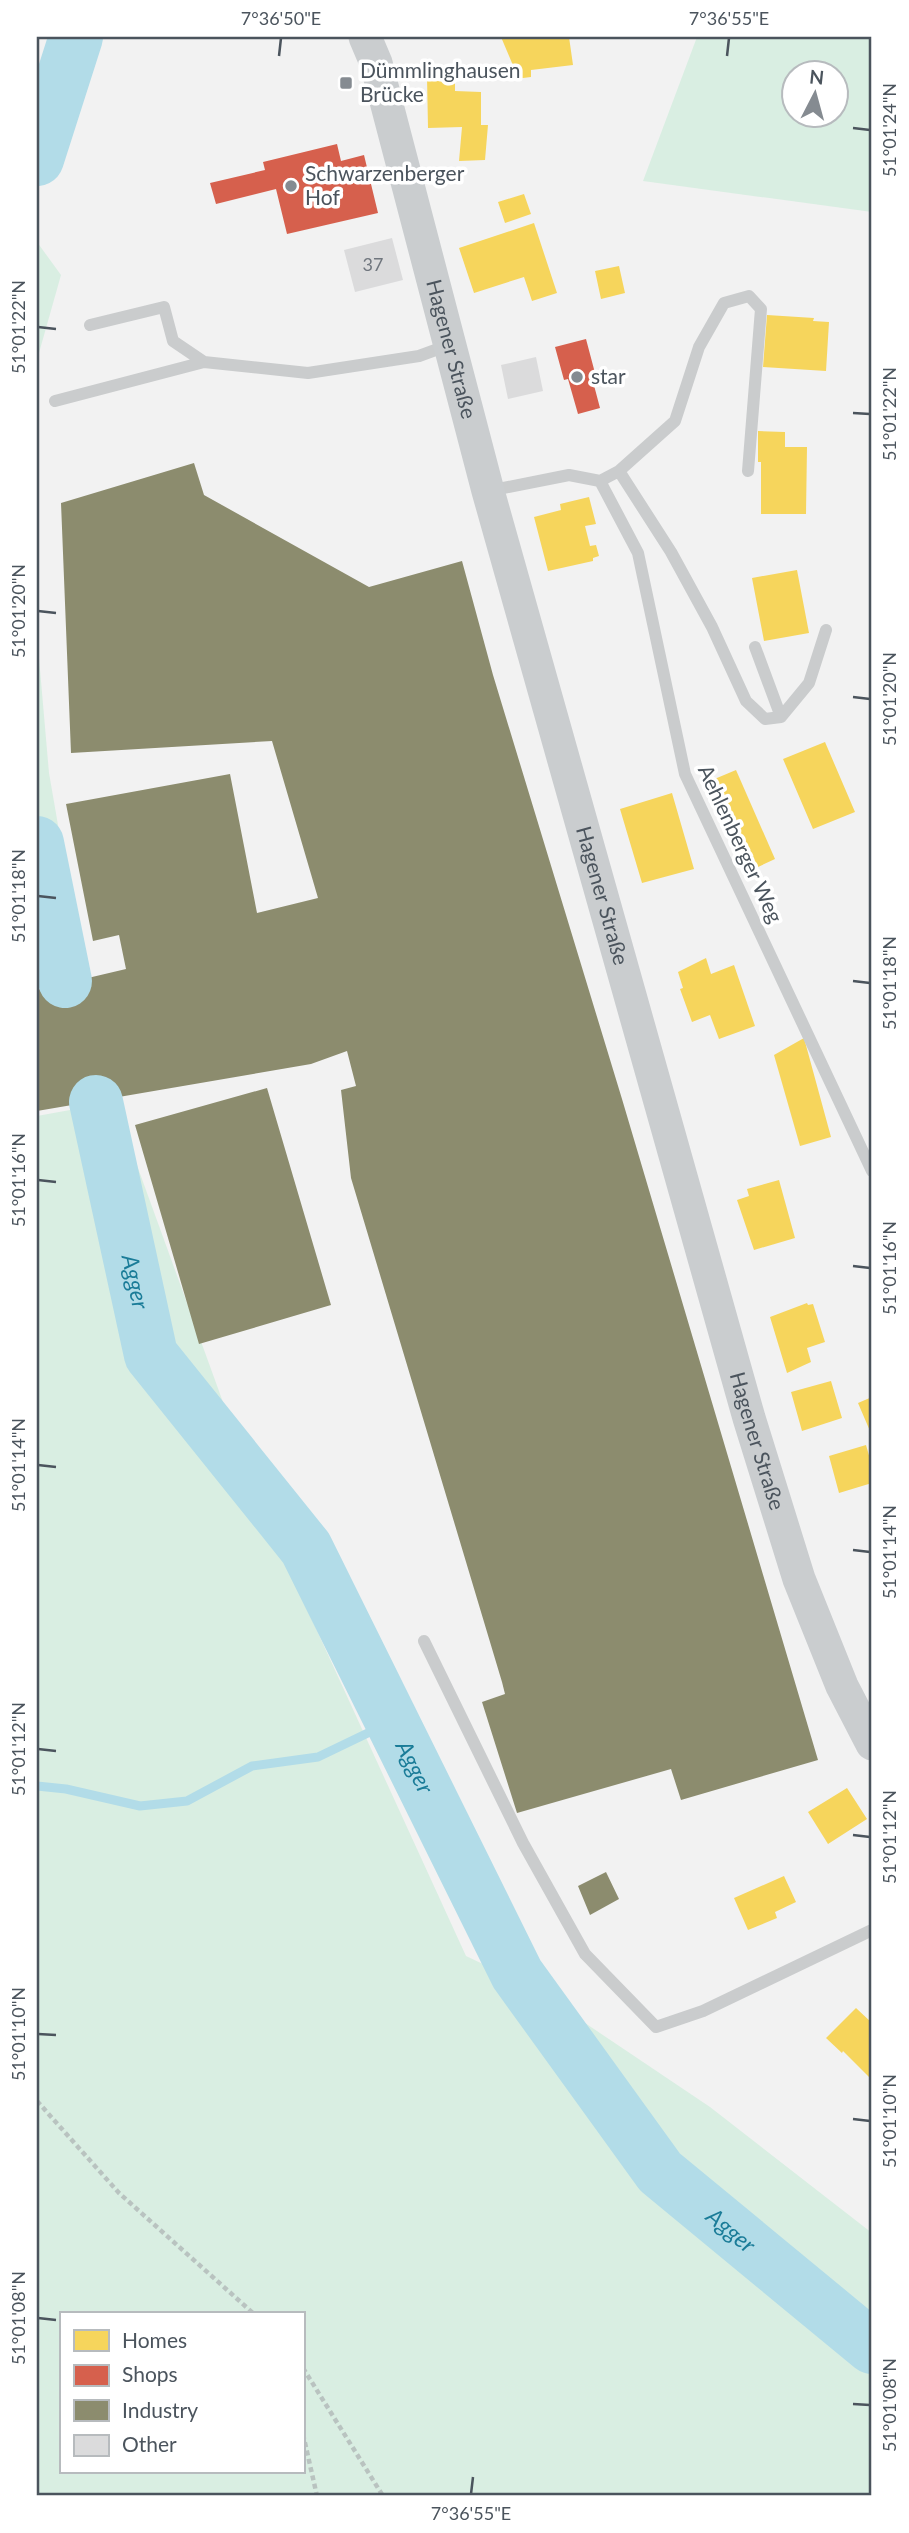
<svg xmlns="http://www.w3.org/2000/svg" width="909" height="2533" font-family="Lato,sans-serif">
<style>
.green{fill:#d9eee2;fill-rule:evenodd}
.homes{fill:#f6d55c}
.shops{fill:#d6604d}
.industry{fill:#8c8c6e}
.lines{fill:none;stroke-linecap:round;stroke-linejoin:round}
.stream{stroke:#b2dce8;stroke-width:9}
.river{stroke:#b2dce8;stroke-width:54}
.building{fill:#dbdbdc}
.path{stroke:#b9c3c0;stroke-width:4.5;stroke-dasharray:5 3.5;stroke-linecap:butt}
.service{stroke:#cacccd;stroke-width:12}
.secondary{stroke:#cacdcf;stroke-width:33}
.ticks{fill:none;stroke:#4b545d;stroke-width:2.5}
.poi-dot{fill:#858b91;stroke:#fff;stroke-width:2.5}
.labels{text-anchor:middle;stroke-width:7;stroke-linejoin:round;paint-order:stroke}
.number-label{font-size:18px;fill:#70767e}
.poi-label{font-size:21px;fill:#4b545d;stroke:#fff;text-anchor:start}
.street-label{font-size:21px;fill:#4b545d;stroke:#fff}
.water-label{font-size:23px;font-style:italic;fill:#1a7c98;stroke:#fff}
.neatline{fill:none;stroke:#4b545d;stroke-width:2.5}
.ticks-label{font-size:18px;text-anchor:middle;fill:#4b545d}
</style>
<rect width="100%" height="100%" fill="#f2f2f2"/>
<path class="green" d="M697,37H872V212L643,181ZM794,74H836V116H794Z
M37,242L61,275L37,360Z
M37,635L49,773L84,975L37,985Z
M114,1102L264,1515L466,1956L530,1986L710,2107L872,2233V2496H37V1116ZM61,2314H303V2472H61Z"/>
<path class="homes" d="M501,37H569L573,65L531,70V77L515,79L512,63Z
M427,77H455V91L481,92V125H488L485,160L459,161L462,127L428,128Z
M524,194L531,214L505,223L498,202Z
M534,223L557,293L532,301L524,277L474,293L459,248Z
M619,266L625,293L601,299L595,271Z
M767,315L814,318L813,321L829,322L826,371L763,367Z
M758,431L785,432V447H807L806,514H761V462H758Z
M589,497L596,524L585,526L590,546L596,545L599,556L593,558V561L548,571L534,517L561,510L560,504Z
M797,570L809,633L764,641L752,578Z
M825,742L855,812L813,829L783,759Z
M736,770L775,859L745,873L705,783Z
M672,793L694,869L642,883L620,809Z
M706,958L711,974L734,965L755,1026L719,1039L710,1015L692,1022L680,989L683,988L678,972Z
M804,1038L831,1137L800,1146L774,1055Z
M779,1180L795,1238L754,1250L737,1200L749,1196L747,1189Z
M807,1303L808,1305L813,1304L825,1342L807,1348L811,1362L787,1373L770,1317Z
M831,1381L842,1418L802,1431L791,1392Z
M872,1397V1430L870,1431L858,1403Z
M866,1445L872,1466V1483L839,1493L829,1456Z
M847,1788L867,1819L828,1844L808,1812Z
M784,1876L796,1902L775,1912L777,1918L748,1930L734,1898Z
M856,2008L872,2023V2080L843,2051L842,2053L826,2038Z"/>
<path class="shops" d="M337,144L341,161L364,155L378,213L287,234L276,189L216,204L210,183L265,170L263,162Z
M586,339L595,373L591,374L600,408L578,414L568,379L564,380L555,347Z"/>
<path class="industry" d="M194,463L204,495L369,587L462,561L493,675L622,1099L818,1760L681,1800L671,1769L517,1813L482,1702L505,1694L502,1682L351,1178L341,1090L356,1086L347,1051L311,1064L37,1111V990L126,969L119,935L93,941L66,804L230,774L257,913L318,898L272,741L71,753L61,503Z
M267,1088L331,1305L199,1344L135,1125Z
M606,1872L619,1899L590,1915L578,1886Z"/>
<g class="lines">
<path class="stream" d="M37,1786L66,1789L140,1806L187,1801L252,1766L318,1757L372,1731L406,1751"/>
<g class="river">
<path d="M37,159L76,37"/>
<path d="M37,843L65,981"/>
<path id="s1" d="M96,1102L151,1355L306,1548L517,1974L660,2172L872,2347"/>
</g>
</g>
<path class="building" d="M392,238L403,280L355,292L344,250Z
M536,357L543,391L508,399L501,365Z"/>
<g class="lines">
<path class="path" d="M37,2101L119,2193L254,2314
M303,2368L383,2496
M303,2434L317,2496"/>
<path class="service" d="M90,325L164,307L173,341L204,362L308,373L419,356L449,345
M55,401L204,362
M619,471L675,421L699,347L724,303L749,296L761,309L748,471
M600,481L619,471L671,552L712,627L746,701L765,719L781,717L809,683L826,630
M488,491L569,475L600,481L638,553L685,774L872,1171
M755,647L781,717
M424,1641L523,1843L585,1954L656,2027L703,2011L872,1930"/>
<path class="secondary" id="s2" d="M365,37L376,63L488,491L749,1418L799,1579L842,1686L872,1744"/>
</g>
<path class="ticks" d="M279,56L281,38M727,56L729,38M853,128L870,130M38,327L56,329M853,413L870,414M38,611L56,613M853,697L870,699M38,896L56,898M853,981L870,983M38,1180L56,1182M853,1266L870,1268M38,1465L56,1467M853,1550L870,1552M38,1749L56,1751M853,1835L870,1837M38,2034L56,2035M853,2119L870,2121M38,2318L56,2320M853,2404L870,2405M471,2494L473,2477"/>
<g class="poi-dot">
<rect x="339" y="76" width="14" height="14" rx="3.5"/>
<circle cx="291" cy="186" r="7"/>
<circle cx="577" cy="377" r="7"/>
</g>
<g class="labels">
<g class="number-label">
<text x="373" y="271">37</text>
</g>
<g class="poi-label">
<text x="360" y="78">Dümmlinghausen<tspan x="360" dy="24">Brücke</tspan></text>
<text x="305" y="181">Schwarzenberger<tspan x="305" dy="24">Hof</tspan></text>
<text x="591" y="384">star</text>
</g>
<g class="street-label">
<text dy="7" stroke="none"><textPath href="#s2" startOffset="324">Hagener Straße</textPath></text>
<text transform="translate(740 844) rotate(65)" y="7">Aehlenberger Weg</text>
<text dy="7" stroke="none"><textPath href="#s2" startOffset="891">Hagener Straße</textPath></text>
<text dy="7" stroke="none"><textPath href="#s2" startOffset="1458">Hagener Straße</textPath></text>
</g>
<g class="water-label">
<text dy="8" stroke="none"><textPath href="#s1" startOffset="184">Agger</textPath></text>
<text dy="8" stroke="none"><textPath href="#s1" startOffset="751">Agger</textPath></text>
<text dy="8" stroke="none"><textPath href="#s1" startOffset="1318">Agger</textPath></text>
</g>
</g>
<rect width="909" height="2533" fill="none" stroke="#ffffff" stroke-width="77"/>
<rect x="60" y="2312" width="245" height="161" fill="#ffffff" stroke="#b7bbbe" stroke-width="2"/>
<rect x="74" y="2330" width="35" height="21" fill="#f6d55c" stroke="#b7bbbe" stroke-width="2"/>
<text x="122" y="2348" font-size="21" fill="#4b545d">Homes</text>
<rect x="74" y="2365" width="35" height="21" fill="#d6604d" stroke="#b7bbbe" stroke-width="2"/>
<text x="122" y="2382" font-size="21" fill="#4b545d">Shops</text>
<rect x="74" y="2400" width="35" height="21" fill="#8c8c6e" stroke="#b7bbbe" stroke-width="2"/>
<text x="122" y="2418" font-size="21" fill="#4b545d">Industry</text>
<rect x="74" y="2435" width="35" height="21" fill="#dbdbdc" stroke="#b7bbbe" stroke-width="2"/>
<text x="122" y="2452" font-size="21" fill="#4b545d">Other</text>
<g transform="translate(815 94) rotate(6)"><circle r="33" fill="#ffffff" stroke="#b7bbbe" stroke-width="2"/>
<path d="M0-5L12 26L0 18L-12 26Z" fill="#858b91"/>
<text y="-10" font-size="19" font-weight="bold" text-anchor="middle" fill="#4b545d">N</text>
</g>
<rect x="38" y="38" width="832" height="2456" class="neatline"/>
<g class="ticks-label">
<text x="281" y="25">7°36'50"E</text>
<text x="729" y="25">7°36'55"E</text>
<text transform="translate(890 130) rotate(-90)" y="6">51°01'24"N</text>
<text transform="translate(19 327) rotate(-90)" y="6">51°01'22"N</text>
<text transform="translate(890 414) rotate(-90)" y="6">51°01'22"N</text>
<text transform="translate(19 611) rotate(-90)" y="6">51°01'20"N</text>
<text transform="translate(890 699) rotate(-90)" y="6">51°01'20"N</text>
<text transform="translate(19 896) rotate(-90)" y="6">51°01'18"N</text>
<text transform="translate(890 983) rotate(-90)" y="6">51°01'18"N</text>
<text transform="translate(19 1180) rotate(-90)" y="6">51°01'16"N</text>
<text transform="translate(890 1268) rotate(-90)" y="6">51°01'16"N</text>
<text transform="translate(19 1465) rotate(-90)" y="6">51°01'14"N</text>
<text transform="translate(890 1552) rotate(-90)" y="6">51°01'14"N</text>
<text transform="translate(19 1749) rotate(-90)" y="6">51°01'12"N</text>
<text transform="translate(890 1837) rotate(-90)" y="6">51°01'12"N</text>
<text transform="translate(19 2034) rotate(-90)" y="6">51°01'10"N</text>
<text transform="translate(890 2121) rotate(-90)" y="6">51°01'10"N</text>
<text transform="translate(19 2318) rotate(-90)" y="6">51°01'08"N</text>
<text transform="translate(890 2405) rotate(-90)" y="6">51°01'08"N</text>
<text x="471" y="2520">7°36'55"E</text>
</g>
</svg>
